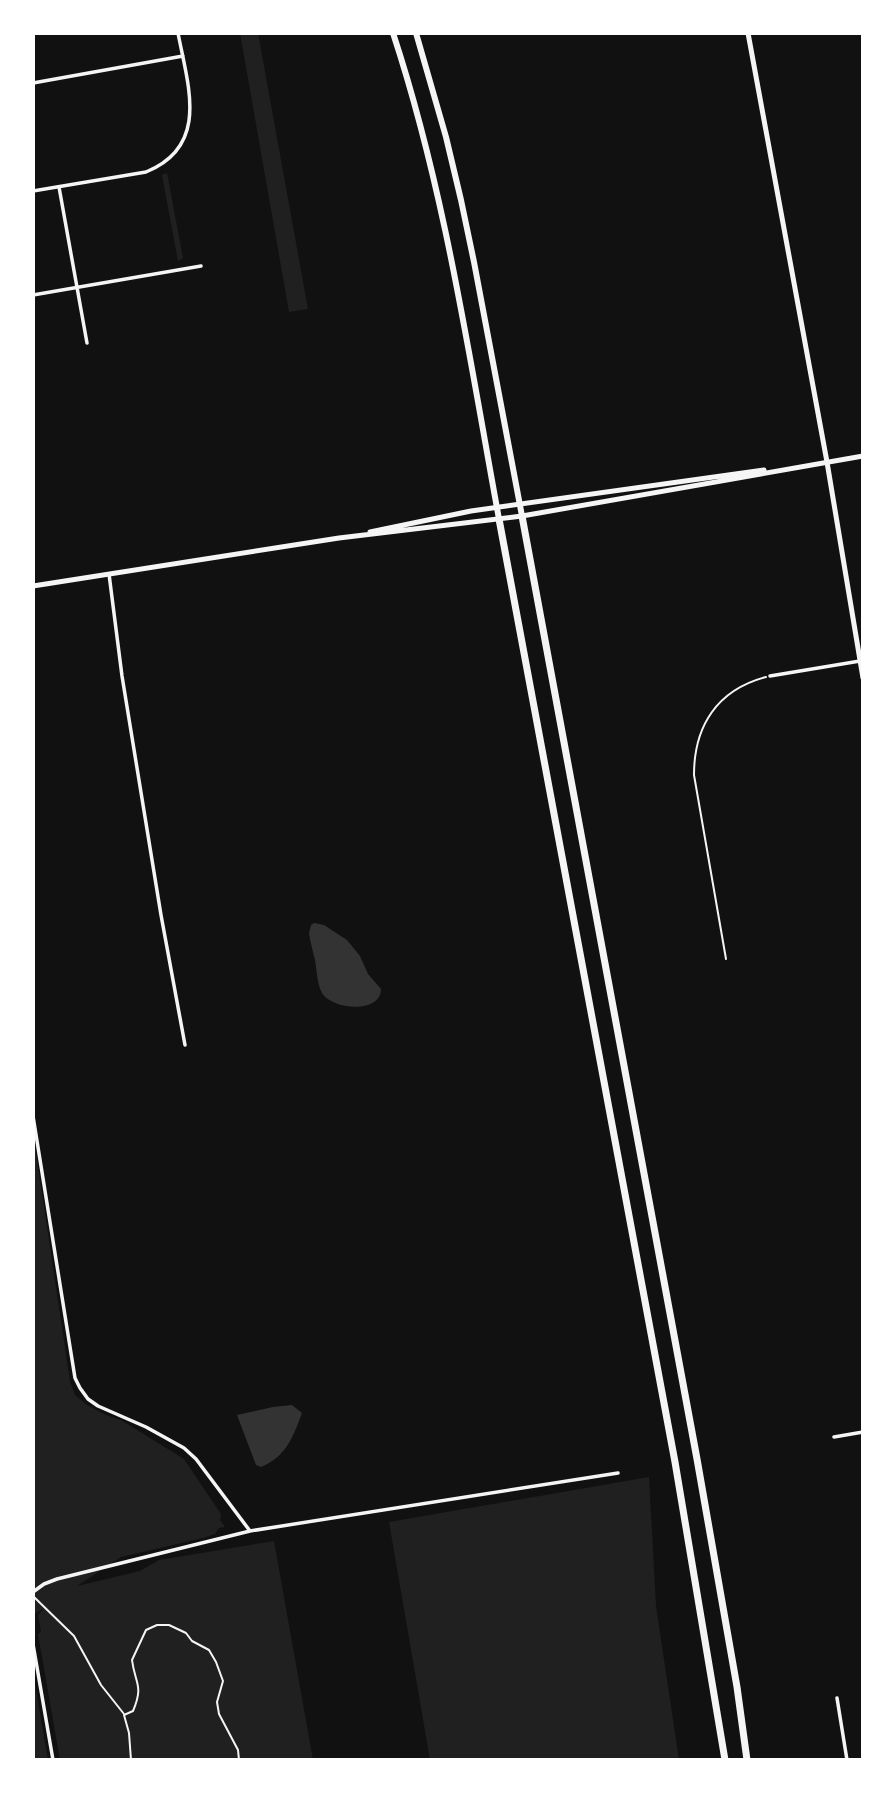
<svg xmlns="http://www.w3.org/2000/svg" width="896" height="1793" font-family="Figtree,sans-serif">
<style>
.green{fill:#202020}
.water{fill:#333}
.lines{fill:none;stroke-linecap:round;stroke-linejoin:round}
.path{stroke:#f5f5f5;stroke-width:2}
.minor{stroke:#f5f5f5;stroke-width:3.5}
.tertiary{stroke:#f5f5f5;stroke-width:5}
.secondary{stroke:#f5f5f5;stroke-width:5}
.trunk{stroke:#f5f5f5;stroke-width:6}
.motorway{stroke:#f5f5f5;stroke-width:7}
</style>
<rect width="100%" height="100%" fill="#111"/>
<path class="green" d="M240,33H258L308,309L289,312Z
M167,173L183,258L178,261L162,175Z
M33,1133L70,1381L75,1395L87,1405L106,1415L121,1420L184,1459L221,1514L220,1520L225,1527L219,1528L215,1534L203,1538L121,1557L77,1586L140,1571L159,1560L274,1541L313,1760H60L38,1634L41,1632L38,1615L43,1609L35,1613L33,1605Z
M649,1477L656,1606L679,1760H430L389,1522Z
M33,1672L35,1684L48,1760H33Z"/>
<path class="water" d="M314,923L324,925L347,940L360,956L368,974L381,989C381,1014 332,1010 322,993C317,984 317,971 315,960C313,951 310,942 309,933L311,925Z
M292,1405L302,1413C293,1437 286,1457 261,1467L256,1465L237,1415L273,1407Z"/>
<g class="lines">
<path class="path" d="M726,959L694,775C694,726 717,690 766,677
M34,1597L74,1636L101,1685L124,1714
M131,1760L129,1733L124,1715L133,1711C144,1685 135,1684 132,1660L146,1630L157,1625H169L186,1633L192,1641L209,1650L216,1662L223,1681L217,1702L219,1714L238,1750L239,1760"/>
<path class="minor" d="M33,83L183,56
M59,187L87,343
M33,191L146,172C210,146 188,86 178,33
M33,295L201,266
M109,574L122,676L161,915L185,1045
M770,676L860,661
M33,1116L75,1378L80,1388L88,1399L98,1406L146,1427L184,1448L196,1459L250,1531
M834,1437L863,1432
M33,1592L44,1584L57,1579L250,1531L618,1473
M33,1644L53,1760
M837,1698L847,1760"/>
<path class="tertiary" d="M748,33L827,462"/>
<path class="secondary" d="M827,462L863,678
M370,532L471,511L764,470
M33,586L339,538L522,516L863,456"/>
<path class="trunk" d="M393,33C445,191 469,356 499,519
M416,33L446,137L461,200L474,262L522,516"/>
<path class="motorway" d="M522,516L697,1459L737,1687L747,1760
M499,519L675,1462L725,1760"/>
</g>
<rect width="896" height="1793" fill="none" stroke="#ffffff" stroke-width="70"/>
</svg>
